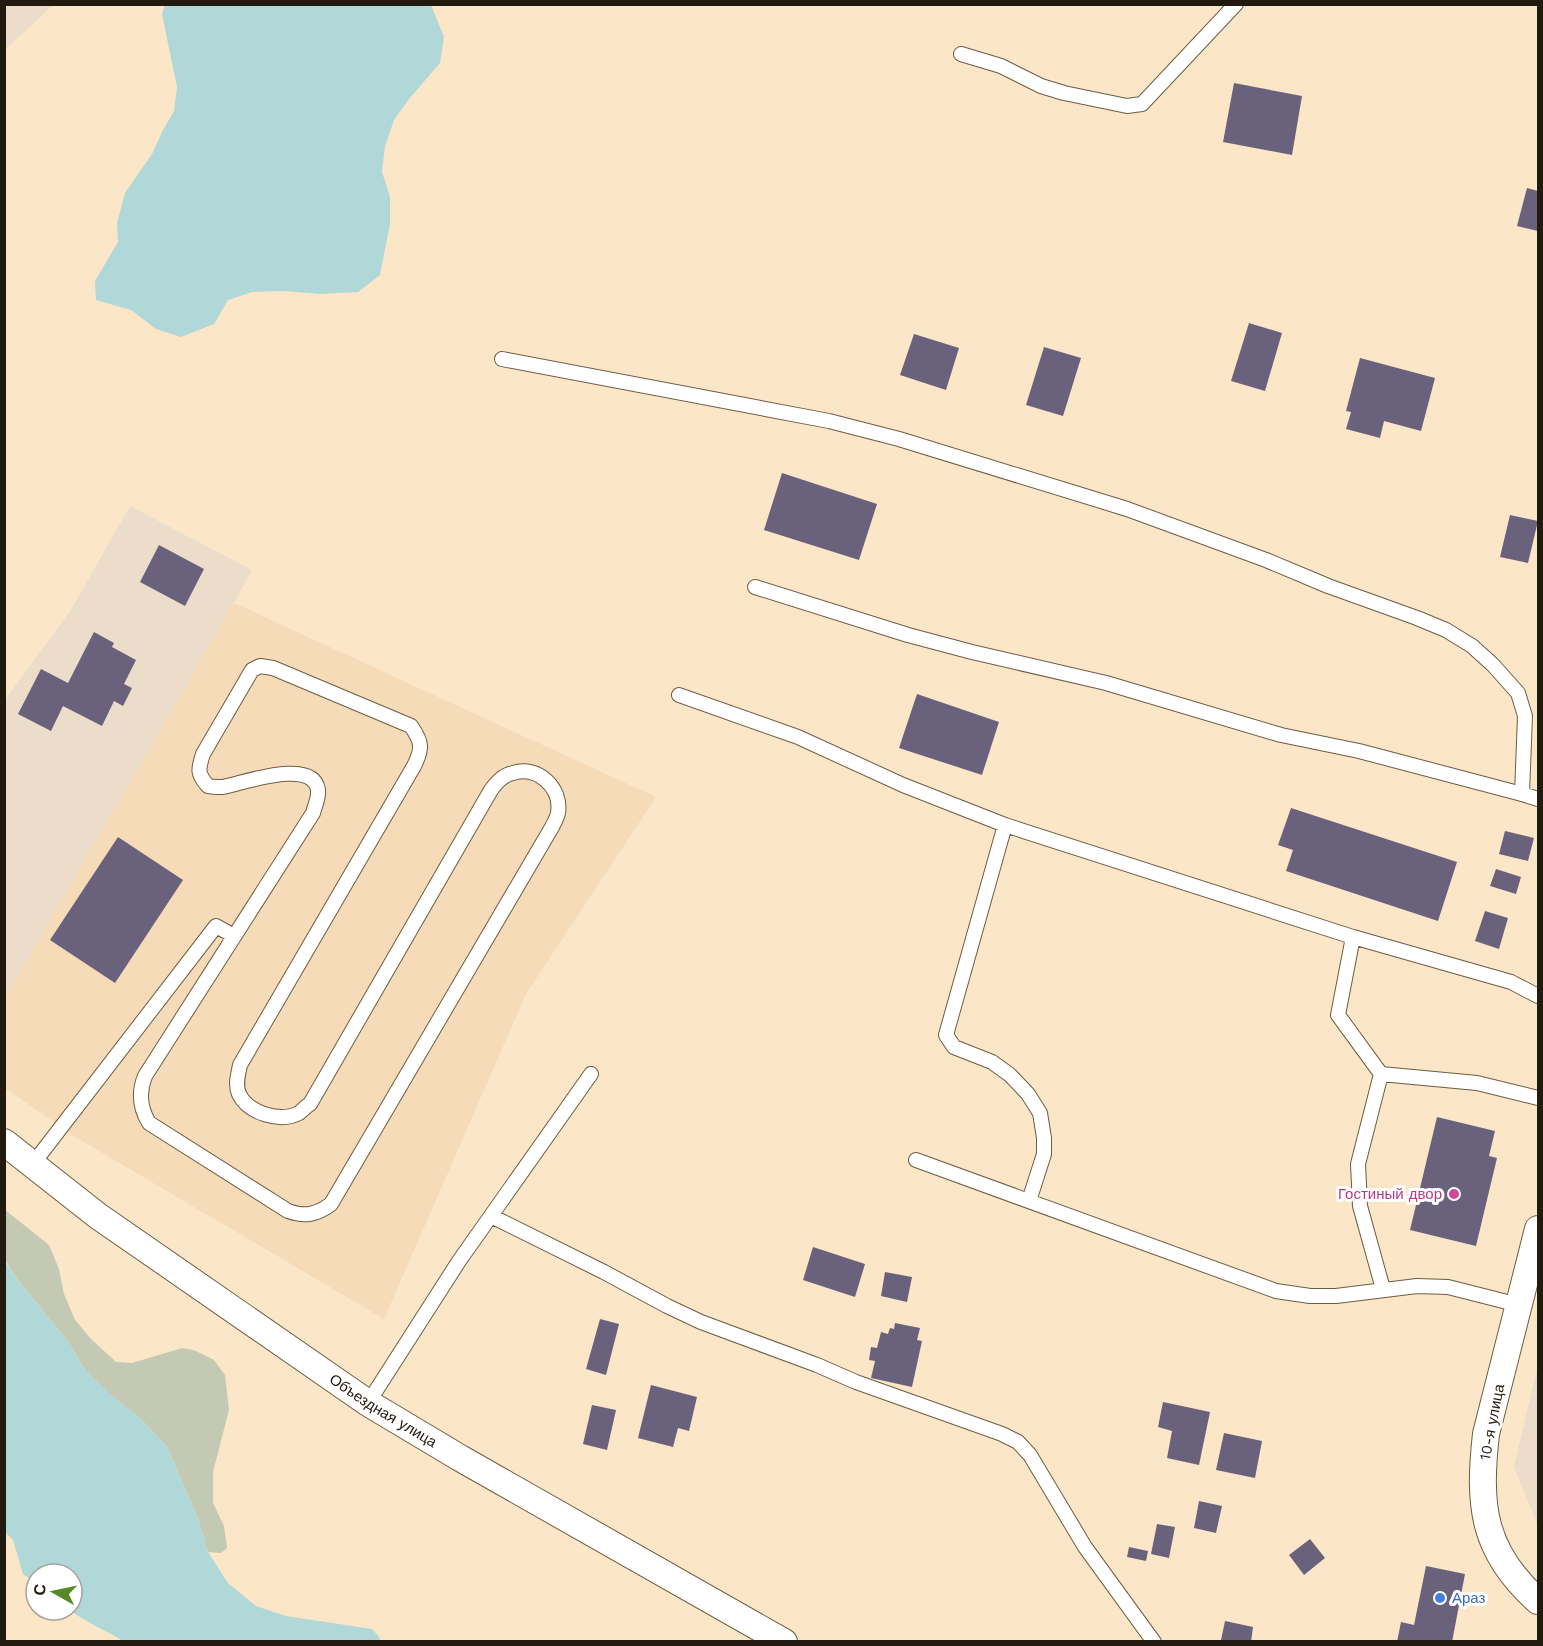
<svg xmlns="http://www.w3.org/2000/svg" width="1543" height="1646" font-family="'Work Sans',sans-serif">
<style>
.built{fill:#f5dbb7}
.industrial{fill:#ecddca}
.green{fill:#c4c9b4}
.water{fill:#b0d8d8}
.building{fill:#6a627c}
.lines{fill:none;stroke-linecap:round;stroke-linejoin:round}
.service-casing{stroke:#6e5c42;stroke-width:16}
.minor-casing{stroke:#6e5c42;stroke-width:28}
.service{stroke:#fff;stroke-width:14}
.minor{stroke:#fff;stroke-width:26}
.hotel-dot{fill:#d1479c;stroke:#fff;stroke-width:2}
.shop-dot{fill:#3f7fe0;stroke:#fff;stroke-width:2}
.labels{text-anchor:middle;stroke-width:6;stroke-linejoin:round;paint-order:stroke}
.hotel-label{font-size:15px;fill:#b23c85;stroke:#fff;text-anchor:end}
.street-label{font-size:15px;fill:#221a0f;stroke:#fff}
.shop-label{font-size:15px;fill:#366cbe;stroke:#fff;text-anchor:start}
</style>
<rect width="100%" height="100%" fill="#fbe6c8"/>
<path class="built" d="M234,603L656,797L526,994L384,1319L77,1138L5,1088V998Z"/>
<path class="industrial" d="M5,4H53V5L5,50Z
M130,506L252,570L234,603L5,998V700L71,610Z
M1538,1365V1526L1514,1467Z"/>
<path class="green" d="M4,1209L49,1245L59,1269L64,1294L75,1320L91,1339L116,1362L132,1363L182,1348L194,1350L214,1360L225,1375L229,1410L213,1472V1503L224,1526L227,1548L221,1553L208,1552L197,1516L167,1447L141,1419L113,1397L86,1371L66,1339L18,1280L5,1260Z"/>
<path class="water" d="M165,5H431L444,37L440,63L409,99L394,120L385,146L382,172L390,197V224L380,275L358,292L320,294L283,291L252,292L228,300L214,324L181,337L156,329L131,310L96,300L95,281L118,242L117,223L125,193L152,154L162,132L174,111L177,87L162,14Z
M4,1260L18,1280L66,1339L86,1371L113,1397L141,1419L167,1447L197,1516L208,1552L228,1583L256,1606L286,1616L372,1629L380,1638L379,1641H123C106,1630 86,1623 70,1610H72V1574H36V1583L23,1574L13,1540L5,1532Z"/>
<path class="building" d="M1234,83L1302,96L1292,155L1223,142Z
M1527,188L1538,191V231L1517,226Z
M1249,323L1282,333L1265,391L1231,381Z
M914,334L959,348L946,390L900,375Z
M1044,347L1081,358L1063,416L1026,405Z
M1360,358L1435,378L1421,431L1384,421L1380,438L1346,429L1351,412L1346,411Z
M782,473L877,504L859,560L764,530Z
M1510,515L1538,521L1528,563L1500,557Z
M159,545L204,569L185,606L140,582Z
M94,632L114,643L112,647L136,660L124,684L132,688L123,706L114,701L102,726L63,706L51,731L18,714L41,669L68,683Z
M917,694L999,722L982,775L899,748Z
M1291,808L1457,862L1438,921L1286,871L1293,850L1278,845Z
M1505,831L1534,838L1528,861L1499,854Z
M118,837L183,880L115,983L50,940Z
M1496,869L1521,877L1516,894L1490,886Z
M1485,911L1508,918L1499,949L1475,941Z
M1437,1117L1495,1131L1489,1156L1497,1158L1476,1246L1410,1230Z
M813,1247L865,1264L855,1297L803,1280Z
M885,1272L912,1277L907,1302L881,1296Z
M600,1319L619,1324L606,1375L586,1369Z
M895,1323L920,1328L917,1340L922,1341L912,1387L871,1378L875,1361L869,1360L871,1347L877,1348L881,1332L888,1334L890,1328L894,1329Z
M651,1385L697,1397L689,1431L678,1428L673,1447L638,1438Z
M1163,1402L1210,1412L1199,1465L1167,1458L1172,1431L1158,1427Z
M592,1405L616,1410L607,1450L583,1444Z
M1224,1433L1262,1441L1255,1478L1216,1470Z
M1199,1501L1222,1506L1216,1533L1194,1528Z
M1157,1524L1175,1527L1169,1558L1151,1554Z
M1310,1539L1325,1558L1304,1575L1289,1555Z
M1129,1547L1148,1551L1146,1561L1127,1557Z
M1426,1566L1465,1574L1452,1642H1397L1401,1622L1414,1625Z
M1225,1621L1253,1627L1251,1642H1230L1221,1640Z"/>
<g class="lines">
<defs>
<path id="service" d="M961,54L1001,66L1041,86L1064,93L1127,106L1142,104L1236,4
M502,359L829,421L899,439L1127,509L1266,560L1328,586L1417,618L1446,630L1472,646L1493,665L1518,693L1525,716L1522,794L1538,799
M755,587L908,635L972,652L1106,683L1281,735L1359,751L1522,794
M260,666L273,668L411,726C422,742 423,748 414,766L240,1065C238,1075 235,1085 239,1094C248,1113 280,1123 299,1113C302,1111 306,1106 310,1104L491,790C497,782 503,775 513,773C538,765 562,788 558,813C557,818 554,823 552,827L331,1204C316,1215 305,1217 288,1211L149,1123C140,1108 138,1093 145,1076L313,813C315,805 319,798 318,790C313,757 241,784 222,787C217,787 212,787 208,786C197,774 198,769 203,754L252,670Z
M679,695L798,737L903,785L1005,825L1353,937L1511,982L1538,996
M1005,825L946,1035L954,1047L992,1062L1010,1075L1028,1094L1040,1113L1044,1138V1154L1029,1201
M1353,937L1338,1015L1381,1074L1358,1164L1360,1206L1383,1289
M1381,1074L1477,1083L1538,1098
M916,1160L1276,1291L1310,1296H1336L1417,1286L1448,1287L1519,1305
M32,1165L216,926L234,936
M491,1216L604,1272L667,1306L701,1322L817,1365L856,1382L1002,1434L1018,1442L1030,1455L1085,1547L1154,1642
M368,1403L459,1261L591,1074"/>
<g id="minor">
<path id="s1" d="M4,1142L98,1216L368,1403L460,1458L784,1642"/>
<path d="M1538,1229L1486,1434C1478,1505 1482,1551 1538,1601"/>
</g>
</defs>
<use href="#service" class="service-casing"/>
<use href="#minor" class="minor-casing"/>
<use href="#service" class="service"/>
<use href="#minor" class="minor"/>
</g>
<circle class="hotel-dot" cx="1454" cy="1194" r="6"/>
<circle class="shop-dot" cx="1440" cy="1598" r="6"/>
<g class="labels">
<g class="hotel-label">
<text x="1442" y="1199">Гостиный двор</text>
</g>
<g class="street-label">
<text dy="5" stroke="none"><textPath href="#s1" startOffset="465">Объездная улица</textPath></text>
<text transform="translate(1492 1422) rotate(-79)" y="5">10-я улица</text>
</g>
<g class="shop-label">
<text x="1452" y="1603">Араз</text>
</g>
</g>
<rect width="1543" height="1646" fill="none" stroke="#221a0f" stroke-width="12"/>
<g transform="translate(54 1592) rotate(279)"><circle r="28" fill="#ffffff" stroke="#a7a39f" stroke-width="1.5"/>
<path d="M0-4.5L10 22L0 15L-10 22Z" fill="#548b26"/>
<text y="-9" font-size="16" font-weight="bold" text-anchor="middle" fill="#221a0f">С</text>
</g>
</svg>
